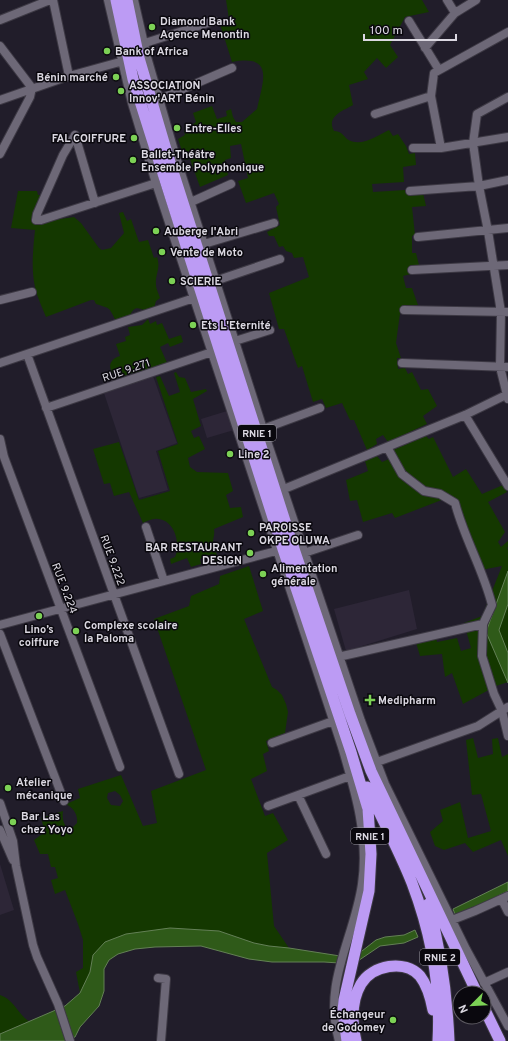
<svg xmlns="http://www.w3.org/2000/svg" width="508" height="1041" font-family="Overpass,sans-serif">
<style>
.built{fill:#2d2637}
.green{fill:#143800;fill-rule:evenodd}
.water{fill:#2f5a19;stroke:#638055}
.lines{fill:none;stroke-linecap:round;stroke-linejoin:round}
.minor-casing{stroke:#3d3944;stroke-width:10}
.highway-casing{stroke:#3d3944;stroke-width:13}
.minor{stroke:#6d6877;stroke-width:8}
.highway{stroke:#bc9bf4;stroke-width:11}
.poi-dot{fill:#7cd155;stroke:#0a080e;stroke-width:1.5}
.labels{text-anchor:middle;stroke-width:3;stroke-linejoin:round;paint-order:stroke}
.shield{fill:#0a080e;stroke:#9c9aa2;stroke-width:1}
.shield-label{font-size:10px;font-weight:bold;fill:#dbd8e1}
.poi-label{font-size:11px;font-weight:bold;fill:#dbd8e1;stroke:#0a080e;text-anchor:start}
.street-label{font-size:11px;fill:#dbd8e1;stroke:#0a080e}
</style>
<rect width="100%" height="100%" fill="#211d2a"/>
<path class="built" d="M153,376L177,443L156,451L168,490L139,498L104,393Z
M227,411L234,430L207,438L201,419Z
M409,590L417,629L346,651L334,609Z
M0,864L14,910L0,915Z"/>
<path class="green" d="M226,0H422L429,12L405,17L390,45L398,57L386,68L377,58L364,72L368,79L349,85L353,105C343,111 326,116 334,131C341,131 343,135 347,139C360,148 377,136 389,130L393,136L398,134L406,146L409,154L415,153L416,165L403,167L404,182L372,184L373,192L405,190L406,194L423,193L426,206L412,207L415,235L412,236V253H416L419,265H410L411,274L403,276L406,288H412L418,305L401,306L396,343L401,358H397L398,369L405,368L408,374L412,372L421,390L428,389L437,406L423,416L427,424L388,442L383,435L376,439L377,444L367,450L354,420H350L342,403L326,408L322,399L313,402L302,366L298,368L284,329H279L269,293L309,277L303,257L294,258L292,253L286,251L283,246L279,247L274,236H269L267,232L280,225L276,207L279,204L274,193L246,203L238,181L248,178L241,144L230,146L231,158L225,160L228,175L200,187L190,159L185,160L178,139L185,135L184,131L193,128L192,125L196,122L193,113L212,106L217,119L227,116L226,111L231,109L233,117L236,122H242L257,109C263,81 275,54 232,62L220,24L229,19Z
M18,191H37L38,195H42L39,222L74,217L81,223L99,248L102,250L111,248L124,233L119,213L123,212L127,221L131,219L139,242L148,240L154,258L157,257C161,269 155,274 156,285C156,289 159,294 160,298L156,301L154,308C152,309 150,310 148,310C139,311 136,302 129,317L116,321C108,306 111,309 96,304L94,300H91L46,317C42,307 37,297 35,287C31,268 33,249 35,230L11,228Z
M148,319L150,324L156,321L157,325L162,323L169,339L181,335L183,342L170,347L168,343L160,347L168,365L137,375L132,373L118,378C113,375 107,367 112,361C114,358 117,357 120,356L116,344L126,341L125,337L130,335L128,327L142,325Z
M176,372L179,377L185,378L191,392L206,389L207,391L193,399L201,426L191,431L194,438L199,436L205,449L188,458L190,467L197,472L228,473L233,491L226,495L230,508L241,507L243,517L214,529C215,536 213,537 213,542C213,548 218,556 220,562L216,563L213,554L200,559L201,564L191,567L187,558L171,564L170,559L175,557C181,545 175,520 158,519C153,518 147,521 143,523L129,492L114,496L110,483L104,484L93,449L119,442L139,500L170,491L158,451L178,444L156,377L160,376L169,396L180,392L174,373Z
M426,436L429,439L433,437L453,477L466,469L482,494L503,485L507,492L488,502L505,532L498,542L501,547L508,541V547L507,548L508,550V571L486,632L508,682L496,686L463,704L452,673L445,677L442,654L420,656L415,639L435,632L437,642L457,638L461,651L471,648L464,623L482,616L502,566L481,570L452,496L395,518L392,513L363,522L357,500L350,501L346,480L368,471L365,461L377,456L382,462L396,456L393,450Z
M249,566L263,611L244,619L272,687L277,690L282,695L286,704L288,712L285,733L266,741L269,751L263,754L267,771L251,779L265,816L273,813L288,840L267,853L274,926L289,948L269,946L254,943L219,931L170,928L93,955L90,972L80,993L76,972L83,968V940L78,924L65,890L55,894L51,880L58,878L55,867H51L48,854H40L34,840L45,832L41,818L63,811C62,817 63,824 68,828L73,827L77,823C78,814 73,808 66,804L80,798L78,789L121,775L143,826L157,823L151,791L206,770L154,619L189,606L191,596L219,584L220,576ZM115,791L120,795L123,801L120,806L111,805L107,798L108,793Z
M508,604V653L498,630Z
M473,738L478,758L493,754L492,739L498,738L502,757L508,754V856L501,840L473,852L465,843L444,850L435,846L430,832L443,821L440,810L460,802L468,838L491,831L481,794L472,795L466,740Z
M0,995C14,999 18,1015 29,1021L0,1034Z"/>
<path class="water" d="M508,571V604L499,630L508,653V683L486,632Z
M508,882V891L456,917L453,909Z
M170,928L219,931L254,943L269,946L289,948L353,958L376,940L385,937L404,935L415,930L418,937L404,943L380,946L352,965L339,963L324,962H272L249,959L201,946L155,947L135,949L118,954L109,960L104,969V991L99,1006L80,1027L75,1037L65,1041H0V1034L65,1006L80,993L90,972L93,955L105,942L126,934Z"/>
<g class="lines">
<defs>
<path id="minor" d="M53,0L69,76
M108,0L132,103L156,183L342,747C355,791 369,837 362,884C354,939 322,983 339,1041
M134,0L147,57L175,154L263,429L361,721L385,784L466,949L508,1026
M447,0L455,13
M0,20L50,0
M409,21L439,70
M145,43L214,21
M0,46L32,88L30,97L0,154
M425,48L455,13L476,0
M508,97L477,114L473,143L479,186L488,231L501,312L500,367L508,399
M160,99L232,68
M0,100L69,76L127,60
M375,114L431,96
M75,135L63,155L37,214L36,220H41L156,183
M75,135L95,203
M413,148H441L508,137
M441,148L431,96L434,73L508,32
M410,191L479,186L508,180
M191,202L231,184
M418,237L508,228
M204,244L274,223
M412,270L508,265
M215,281L280,259
M0,300L32,292
M404,310L508,312
M235,341L270,330
M27,354L179,774
M0,363L194,298
M402,363L508,367
M46,408L212,352
M465,415L508,486
M263,429L320,408
M0,439L4,457L120,767
M387,447L402,474L424,491L440,494L455,503C464,538 483,569 492,605L483,624L482,656L494,694L502,711L508,736
M284,489L465,415L506,395
M146,527L164,581
M304,553L358,535
M0,625L276,551
M0,634L64,801
M338,657L483,624
M272,743L333,721
M377,762L478,726L508,707
M298,795L326,854
M0,803L13,841L16,866L33,945L37,957L58,1004L70,1041
M268,806L350,776
M0,830L13,860
M502,900L508,912
M452,920L475,911L508,896
M158,978L166,979L161,1041
M484,983L508,972"/>
<path id="highway" d="M116,0L133,79L158,158L283,549L351,752L368,809L371,854L369,891L344,1000L343,1012L347,1041
M127,0L139,58L168,156L293,546L350,714L371,771L477,993
M367,787C382,819 399,850 412,883C431,933 441,988 438,1041
M428,904C441,949 447,994 449,1041
M484,1008L500,1041
M356,1041C352,1023 351,1001 361,984C372,965 405,959 420,976C427,985 431,999 433,1010"/>
</defs>
<use href="#minor" class="minor-casing"/>
<use href="#highway" class="highway-casing"/>
<use href="#minor" class="minor"/>
<use href="#highway" class="highway"/>
</g>
<g class="poi-dot">
<circle cx="152" cy="27" r="4"/>
<circle cx="107" cy="51" r="4"/>
<circle cx="116" cy="77" r="4"/>
<circle cx="121" cy="91" r="4"/>
<circle cx="177" cy="128" r="4"/>
<circle cx="134" cy="138" r="4"/>
<circle cx="133" cy="160" r="4"/>
<circle cx="156" cy="231" r="4"/>
<circle cx="162" cy="252" r="4"/>
<circle cx="172" cy="281" r="4"/>
<circle cx="193" cy="325" r="4"/>
<circle cx="230" cy="454" r="4"/>
<circle cx="251" cy="533" r="4"/>
<circle cx="250" cy="553" r="4"/>
<circle cx="263" cy="574" r="4"/>
<circle cx="39" cy="616" r="4"/>
<circle cx="76" cy="631" r="4"/>
<path d="M368 694h4v4h4v4h-4v4h-4v-4h-4v-4h4z"/>
<circle cx="8" cy="788" r="4"/>
<circle cx="13" cy="822" r="4"/>
<circle cx="393" cy="1020" r="4"/>
</g>
<g class="labels">
<g class="shield">
<rect x="238" y="425" width="38" height="16" rx="3"/>
<rect x="351" y="828" width="38" height="16" rx="3"/>
<rect x="420" y="949" width="40" height="16" rx="3"/>
</g>
<g class="shield-label">
<text x="257" y="437">RNIE 1</text>
<text x="370" y="840">RNIE 1</text>
<text x="440" y="961">RNIE 2</text>
</g>
<g class="poi-label">
<text x="160" y="25">Diamond Bank<tspan x="160" dy="13">Agence Menontin</tspan></text>
<text x="115" y="55">Bank of Africa</text>
<text x="108" y="81" text-anchor="end">Bénin marché</text>
<text x="129" y="89">ASSOCIATION<tspan x="129" dy="13">Innov'ART Bénin</tspan></text>
<text x="185" y="132">Entre-Elles</text>
<text x="126" y="142" text-anchor="end">FAL COIFFURE</text>
<text x="141" y="158">Ballet-Théâtre<tspan x="141" dy="13">Ensemble Polyphonique</tspan></text>
<text x="164" y="235">Auberge l'Abri</text>
<text x="170" y="256">Vente de Moto</text>
<text x="180" y="285">SCIERIE</text>
<text x="201" y="329">Ets L'Eternité</text>
<text x="238" y="458">Line 2</text>
<text x="259" y="531">PAROISSE<tspan x="259" dy="13">OKPE OLUWA</tspan></text>
<text x="242" y="551" text-anchor="end">BAR RESTAURANT<tspan x="242" dy="13">DESIGN</tspan></text>
<text x="271" y="572">Alimentation<tspan x="271" dy="13">générale</tspan></text>
<text x="84" y="629">Complexe scolaire<tspan x="84" dy="13">la Paloma</tspan></text>
<text x="39" y="633" text-anchor="middle">Lino’s<tspan x="39" dy="13">coiffure</tspan></text>
<text x="378" y="704">Medipharm</text>
<text x="16" y="786">Atelier<tspan x="16" dy="13">mécanique</tspan></text>
<text x="21" y="820">Bar Las<tspan x="21" dy="13">chez Yoyo</tspan></text>
<text x="385" y="1018" text-anchor="end">Échangeur<tspan x="385" dy="13">de Godomey</tspan></text>
</g>
<g class="street-label">
<text transform="translate(126 370) rotate(-19)" y="4">RUE 9.271</text>
<text transform="translate(113 560) rotate(70)" y="4">RUE 9.222</text>
<text transform="translate(65 588) rotate(69)" y="4">RUE 9.224</text>
</g>
</g>
<g transform="translate(472 1005) rotate(246)"><circle r="19" fill="#0a080e" stroke="#5e5b62"/>
<path d="M0-3L7 15L0 10L-7 15Z" fill="#7cd155"/>
<text y="-6" font-size="11" font-weight="bold" text-anchor="middle" fill="#dbd8e1">N</text>
</g>
<path d="M364 34v6h92v-6" fill="none" stroke="#dbd8e1" stroke-width="2"/>
<text x="370" y="34" font-size="12" fill="#dbd8e1" stroke="#0a080e" stroke-width="3" paint-order="stroke">100 m</text>
</svg>
